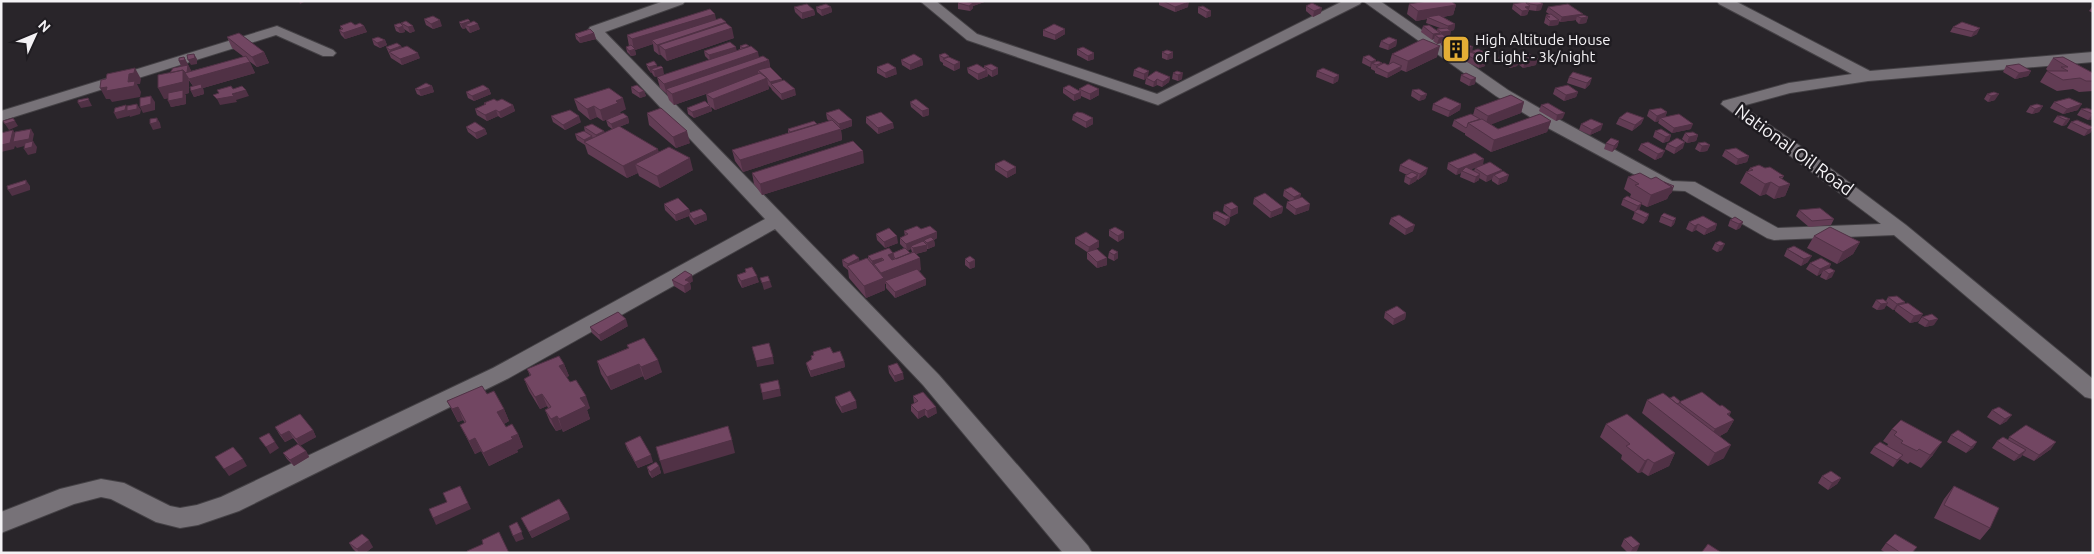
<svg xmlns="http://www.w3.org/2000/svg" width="2094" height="554" font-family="Ubuntu,sans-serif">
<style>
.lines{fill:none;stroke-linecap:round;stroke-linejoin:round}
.minor-casing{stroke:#444145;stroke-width:2}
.minor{fill:#777278;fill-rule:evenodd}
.wall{fill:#623c54;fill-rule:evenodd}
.shaded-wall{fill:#503145}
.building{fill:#724662;stroke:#503145}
.labels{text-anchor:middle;stroke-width:5;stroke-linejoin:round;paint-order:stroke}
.far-poi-label{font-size:15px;fill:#f4f2f5;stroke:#1f1c21;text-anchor:start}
.street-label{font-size:18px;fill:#f4f2f5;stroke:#1f1c21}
</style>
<rect width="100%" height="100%" fill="#29252a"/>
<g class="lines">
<defs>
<path id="minor" d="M664,1H685L683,4L605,32L939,375L1088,546L1092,553H1063L923,385L775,229L509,378L239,511L198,525L180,528L156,522L111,499L101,497L74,504L1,533V512L60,489L101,479L124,483L170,506L180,508L197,505L221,497L493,368L765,219L588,30L590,27Z
M920,1H936L977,34L1157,94L1343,1H1362L1360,4L1158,105L967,40Z
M1363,1H1380L1508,90L1560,120L1672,181L1695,182L1778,228L1881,224L1721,104L1723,101L1789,83L1852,74L1719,4L1717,1H1735L1870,71L2093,52V62L1868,81L1790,93L1742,106L1806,150L1906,225L2093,379V399L2085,397L1894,235L1774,240L1767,238L1685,191L1663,190L1548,128L1496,96Z
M277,26L333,50L336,53L333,56H323L276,35L1,121V111Z"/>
</defs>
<use href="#minor" class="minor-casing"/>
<use href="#minor" class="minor"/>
</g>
<path class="wall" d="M960,1H987L973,6V8L970,11L958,9V3Z
M1159,1H1188V7L1175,12L1159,5Z
M1533,1L1541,10L1536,11L1529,10L1527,15L1521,16L1512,9L1513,4H1527V2Z
M1409,4L1456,5L1453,15L1443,17L1455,24L1454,30L1450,31V37H1446V39L1472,51L1484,52L1482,58L1485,66L1479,68L1463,60L1464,55L1459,57L1441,45V43L1437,44L1433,41L1434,39L1432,40L1421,32L1423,26L1436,31L1437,29L1440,28L1426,23L1427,19L1416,21L1407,14Z
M2093,5V13L2089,11Z
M1306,6L1321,13L1313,17L1306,11Z
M794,7L814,10L815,15L802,19L795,12Z
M816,7H831L832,12L822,16L817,12Z
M1198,7L1211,11V16L1206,18L1198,13Z
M1548,7L1582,15L1588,17L1586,23L1579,24L1576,21V20L1560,22L1559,21L1558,25L1549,26L1544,23L1546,15L1549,14L1546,12Z
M424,19L442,26L433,29L426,25Z
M716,20L726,24L734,38L667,61L661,55H659L654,51L653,44L635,50L636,55L631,56L627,52L626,47L629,46L627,35Z
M459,22L471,23L480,29L470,33L467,30L466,28L463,29L461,27Z
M1962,22L1977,34L1971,37L1950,32L1953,27Z
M401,23L415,31L410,33L404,29L405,32L400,33L396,31L394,25H402Z
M355,25L364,26L367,32L345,39L341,35L339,30L341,29L340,26Z
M1043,30L1065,34L1055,40L1043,36Z
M594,33L596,39L580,43L576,39L575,34Z
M227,37L264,52L269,63L257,67L249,61L255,73L203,88L204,94L194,97L191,91L193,86L188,79L189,81V93L185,94L186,96V104L171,107L168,98L164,99L170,73L181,66L179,61L184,57L191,71L244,57L232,48Z
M372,39L385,40L387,45L380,48L374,45Z
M1397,40L1396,46L1388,50L1379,47L1381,41Z
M401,46L402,48L420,58L402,65L391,58L386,47Z
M740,46L759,57L769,60L770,67L796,95L782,100L772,90L771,88L768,85L769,89L715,110L711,107L712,111L694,118L688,114L687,108L708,104L706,94L674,105L669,100L667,94L660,88L657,77L709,60L705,56L704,51L736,47V51L740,49Z
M1077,49L1094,59L1088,61L1077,55Z
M1162,52L1173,58L1167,60L1162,58Z
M1541,52L1556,56L1554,61L1547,63L1540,57Z
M1392,54L1437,57L1406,72L1401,70L1400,71L1387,78L1375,73V71L1371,69V67H1370L1362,63L1363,57L1376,60V61L1382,63V64L1388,65L1389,64Z
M1500,54L1513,57V55L1536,65L1523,68L1518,64L1517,66L1510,68L1498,59Z
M939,55L949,56V57L960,68L954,71L943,65V63L940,61Z
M2053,58L2093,73V91L2079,92L2073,89L2057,91L2040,82L2047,71H2048L2046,69Z
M922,59L923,65L910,70L902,65L901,60Z
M646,64L658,67L664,74L655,77L653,75L652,73H651L648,69Z
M984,66L998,74L992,77L988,74V76L978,80L968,73L967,68H984Z
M2006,66L2031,71L2028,76L2015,79L2003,72Z
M877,67L897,74L886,78L877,73Z
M1139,67L1148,76L1144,80L1133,76L1134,70Z
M1177,71L1182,79L1178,81L1172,79L1173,73Z
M1317,71L1339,75L1338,81L1333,84L1316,77Z
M1466,73L1475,84L1469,86L1460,81L1461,75Z
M1170,77L1169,82L1162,87L1157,85L1153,87L1145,84L1146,78Z
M1569,77L1590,84L1585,89L1567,83Z
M432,86L434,92L421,96L417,94L415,89Z
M631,87L644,91L646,96L640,98L632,93Z
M1063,88L1079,90V89H1099V95L1090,100L1081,96V98L1074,101L1063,93Z
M1555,88L1578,92L1576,97L1564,101L1553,94Z
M489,89L491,94L474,101L468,98L466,92Z
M1412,90L1427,94L1425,99L1419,101L1411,96Z
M1994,92L1995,100L1988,102L1984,99L1987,94Z
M574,99L626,109L620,112L621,114L628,117L629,123L619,127L659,152L693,170L660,188L639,176L638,173L627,178L588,154L585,145L577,140L575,134L585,132L584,127L604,131L605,133L612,129L608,126L606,120L615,116L603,121L597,117L590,120L578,110Z
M910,102L929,115L923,117L911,107Z
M1524,102L1521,113L1491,124L1498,129L1551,121L1547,132L1491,152L1465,135V133H1464L1452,126L1454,120L1473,115L1475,108Z
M2054,102L2078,110L2063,114L2050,108Z
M484,103L513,105L515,111L501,118L498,116L487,121L477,115L475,109L484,105Z
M1433,104H1461L1460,110L1448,117L1432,110Z
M1541,105L1563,118L1556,121L1539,111Z
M2030,106H2043L2039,112L2032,114L2026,112Z
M2081,109L2093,110V119L2088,120L2077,115Z
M1649,110L1667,112L1665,117L1691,129L1672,133L1658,123L1659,121L1655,122L1647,116Z
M647,113L690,143L676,148L649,125Z
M826,113L852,126L841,130L842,140L743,172L735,161L732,150L788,133V129L817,124L829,121L827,119Z
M1073,115L1093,118V124L1086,128L1072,120Z
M551,116L581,122L565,130L553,122Z
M2057,116L2070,119L2066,125L2062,126L2053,122Z
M866,117L894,128L878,134L866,123Z
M1619,118H1644L1641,124L1632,131L1616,124Z
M2071,122L2093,127V129L2090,133L2084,136L2067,128Z
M1581,124L1601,130L1590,135L1579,130Z
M466,127L485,129L487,134L477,139L468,132Z
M1655,131L1671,135L1669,141L1663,143L1653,137Z
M1685,133L1698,135L1696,141L1687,143L1682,139Z
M1619,141L1617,147L1612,152L1604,149L1606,143Z
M1648,142L1662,157L1655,160L1638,150L1641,144Z
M1698,143L1710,145L1707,151L1700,152L1695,149Z
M1667,144L1683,148L1674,154L1665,149Z
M1725,150L1749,156L1747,162L1736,165L1722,156Z
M864,163L762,195L754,184L752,173Z
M1448,163L1483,165L1471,169L1474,171L1475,168L1502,172L1507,181L1498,185L1492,181V179L1486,182L1479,178V180L1474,183L1460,177L1461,173L1456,175L1447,169Z
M995,164L1016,167V173L1007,178L995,170Z
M1400,165L1426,174L1418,180L1417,179L1416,181L1409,185L1404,182L1405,176L1407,175L1399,171Z
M1750,168H1765L1784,176L1782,179L1790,184L1785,196L1774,199L1766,194L1760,196L1740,183L1746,172L1748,171Z
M1628,177L1672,192L1669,195L1667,199L1647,207L1641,204L1639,210L1649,214L1647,220L1643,224L1632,219L1635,212L1621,205L1623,199L1638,202L1630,197L1631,194L1624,189Z
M1284,190L1300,197L1309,210L1295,215L1286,208L1287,202L1290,201L1283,196Z
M1254,198L1283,207L1282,213L1270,218L1253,204Z
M664,204L689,209L690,213L706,214L707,220L695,225L690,219L689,216L676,221L665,210Z
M1224,205L1238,213L1230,217L1223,211Z
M1799,210L1834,219L1831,225L1809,227L1796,216Z
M1213,213L1230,217L1229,223L1225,226L1213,219Z
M1661,216L1676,218L1674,224L1671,227L1659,222Z
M1391,218L1413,231L1405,235L1389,224Z
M1730,220L1743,222L1740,228L1736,230L1728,226Z
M1689,222L1717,224L1715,230L1704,235L1696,230L1692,232L1686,229Z
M921,229L937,238L934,240L935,246L928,249H927V251L916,254L921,270L918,271L926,285L895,298L886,288V284H885V290L866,298L849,278L848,270L843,266L842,260L860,261L868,259V256L893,253L904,248L900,244V238L905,236L904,231ZM911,249L912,252L910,253L908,250Z
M1109,230L1124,232V238L1118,242L1109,236Z
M876,234L898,243L885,248L877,240Z
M1814,236L1860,242L1853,254L1837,264L1807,248Z
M1075,238L1099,247L1094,250L1107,265L1097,268L1087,259V252L1075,244Z
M1720,241L1722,250L1717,252L1712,249L1715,243Z
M1112,249L1118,258L1114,261L1108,258L1109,252Z
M1787,249L1808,262L1801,266L1784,256Z
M965,259L975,260V267L970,269L965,265Z
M1810,263L1831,264L1829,268L1832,277L1826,280L1820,277L1822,273L1817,276L1806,269Z
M745,269L759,282L742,288L738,281L737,275L745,272Z
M672,280L693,281L690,283L691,289L685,293L674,286Z
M1888,297L1905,303L1919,321L1910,323L1895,311V310H1893L1886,305L1884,309L1877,310L1872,307L1876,300L1886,301Z
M1385,312L1406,313L1405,319L1393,325L1384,318Z
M1922,317L1934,325L1925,327L1918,323Z
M628,326L601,341L592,333L590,327Z
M627,345L662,372L645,380L643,376L611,390L601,374L597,361L628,348Z
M813,352L833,353L844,361L845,367L811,377L808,370L806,363L811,360V356L813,355Z
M564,364L569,376L566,377L590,408L587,410L590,419L563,432L562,429L556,431L550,422L545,410L548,408L547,406L540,409L529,391L524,379L530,376L527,369Z
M888,366L904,379L895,382L889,373Z
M487,394L504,409L509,421L504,424L506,427L518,434L523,447L517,450L518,452L489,466L481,451L475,454L460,425L465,423L463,420L458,422L447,401Z
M913,396L937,413L928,418L925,415L918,419L911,411V405L914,403Z
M835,397L857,408L842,413L836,403Z
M1670,398L1681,402L1720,406L1731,412L1729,416L1734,420L1727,432L1720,436L1724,458L1708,466L1642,413L1647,400Z
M1999,407L2007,421L2000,425L1987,417L1992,410Z
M1901,420L1933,455L1921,468L1910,462L1908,464L1900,459L1893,467L1870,453L1874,447L1887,446L1888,444L1883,441L1892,429Z
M1606,424L1675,453L1669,466L1648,476L1642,472L1638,473L1621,459L1622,455L1600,437Z
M275,427L313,430L316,437L300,445L306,451L309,457L294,466L287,459L283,453L298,444L293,438L285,442L279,434Z
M1951,435L1977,442L1973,448L1966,453L1947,442Z
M2009,437L2051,449L2034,461L2022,455L2021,457L2014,461L1992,448L1997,441L2008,440Z
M625,443L653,462L638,468L627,449Z
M659,466L661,473L652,478L649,474L647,467Z
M1822,476L1841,478L1837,484L1828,490L1818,483Z
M1954,486L1990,528L1980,540L1934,518L1944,499Z
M521,518L570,519L532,538Z
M1624,539L1637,551L1633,553H1628L1621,546Z
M349,543L373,547L365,553H357L353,549Z
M1886,543L1913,553H1886L1881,550Z"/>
<path class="shaded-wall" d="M299,1H306L300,4Z
M971,1H987L973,6V8L970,11L969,6L971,4Z
M1189,2L1188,7L1175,12V7Z
M1543,4L1541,10L1536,11L1537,5Z
M1456,5L1453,15L1430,19L1427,17V19L1416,21L1418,11Z
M1530,6L1527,15L1521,16L1522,11L1525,7Z
M831,7L832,12L822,16L821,10Z
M1322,8L1321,13L1313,17L1314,11Z
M814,10L815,15L802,19V13Z
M1211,11V16L1206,18L1207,12Z
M715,14L717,24L652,40L653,44L635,50L636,55L631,56L629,51L634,50L632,39Z
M1583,14L1581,18L1588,17L1586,23L1579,24L1581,18L1577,16L1576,20L1560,22L1562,17Z
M440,20L442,26L433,29L431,24Z
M1559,20L1558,25L1549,26L1550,21Z
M470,21L472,26L478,24L480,29L470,33L469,27L465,25L466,28L463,29L461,24Z
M726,22L727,30L732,28L734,38L667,61L665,50L659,45L661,55H659L657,45Z
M1455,24L1454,30L1447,32L1448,26Z
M364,26L367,32L345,39L343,33Z
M403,26L405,32L400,33L398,28Z
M413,26L415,31L410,33L408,27Z
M1980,28L1977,34L1971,37L1974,32Z
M1065,29V34L1055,40V35Z
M1451,31L1450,37L1440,38L1441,32Z
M594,33L596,39L580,43L579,38Z
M1440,33L1438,38L1435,35L1434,39L1432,40L1433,34Z
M1446,37L1445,42L1442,40L1441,43L1437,44L1439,38Z
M385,40L387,45L380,48L377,43Z
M1397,40L1396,46L1388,50L1389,45Z
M401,46L403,51L392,55L390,50Z
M1440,46L1437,57L1406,72L1408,61Z
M736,47L737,52L710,61L709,55Z
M1473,47L1472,53L1465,54L1464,55L1459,57L1461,51Z
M264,52L269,63L257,67L252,57Z
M758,52L760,62L666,89L667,94V95L664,84Z
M1173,52V58L1167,60L1168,55Z
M1484,52L1482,58L1477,60L1478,55Z
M418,53L420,58L402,65L400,59Z
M1094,53V59L1088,61V56Z
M194,54L197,59V64L191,65L188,60Z
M1556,56L1554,61L1547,63L1549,57Z
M184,57L191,70L190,78L188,79L189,81V93L185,94L186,96V104L171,107L168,101L183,95L164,99L158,88L182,67L179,61Z
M922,59L923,65L910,70V65Z
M1538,59L1536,65L1523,68L1525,62Z
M769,60L770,71L758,70V75L674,105L672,94Z
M1376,60L1375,65L1372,63L1371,67H1370L1371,62Z
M1486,60L1485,66L1479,68L1480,62Z
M1519,61L1517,66L1510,68L1512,62Z
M250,62L255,73L203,88L204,94L194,97L191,91L195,90L189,79Z
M960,62V68L954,71V65Z
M657,65L658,69L663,68L664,74L655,77L654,71L651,69L652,73H651L649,67Z
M1402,66L1400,71L1387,78L1388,73Z
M135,68L141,79L140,84H137L141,92L140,97L112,102L110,99H106L100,88L128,82L129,74Z
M896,68L897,74L886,78L885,73Z
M998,68V74L992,77V71Z
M987,70L988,76L978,80V74Z
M1149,71L1148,76L1144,80V74Z
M2031,71L2028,76L2015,79L2019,73Z
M1183,73L1182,79L1178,81V75Z
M1339,75L1338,81L1333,84L1334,78Z
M1170,77L1169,82L1162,87L1163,82Z
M767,78L769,89L715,110L713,99Z
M1476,78L1475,84L1469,86L1471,80Z
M1592,78L1590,84L1585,89L1587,83Z
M782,79L783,84H771L770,82Z
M1157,79V85L1153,87L1154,82Z
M432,86L434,92L421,96L419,90Z
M489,89L491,94L474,101L472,96Z
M795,89L796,95L782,100L781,94Z
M1099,89V95L1090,100V94Z
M246,90L249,96L236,100L237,102L220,105L217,99Z
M644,91L646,96L640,98L639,93Z
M1081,92V98L1074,101V95Z
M1578,92L1576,97L1564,101L1566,95Z
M1427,94L1425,99L1419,101L1421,96Z
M1999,94L1995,100L1988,102L1991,96Z
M151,96L155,102V110L143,113L140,107Z
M88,98L92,106L81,108L78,103Z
M623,98L626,109L620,112L621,114L603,121L600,110L616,101Z
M1524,102L1521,113L1485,127L1488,116Z
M137,104L141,110L140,114L130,117L129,115V116L117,119L114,113L126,105L129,110Z
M1461,104L1460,110L1448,117L1450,111Z
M2082,104L2078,110L2063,114L2067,109Z
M513,105L515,111L501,118L499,112Z
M594,106L597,117L590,120L587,109Z
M710,106L712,111L694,118L692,112Z
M2043,106L2039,112L2032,114L2035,109Z
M929,109V115L923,117L922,111Z
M496,110L498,116L487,121L485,115Z
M1667,112L1665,118H1660L1659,121L1655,122L1657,116Z
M1565,113L1563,118L1556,121L1557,115Z
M2093,114V119L2088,120L2092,115Z
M579,116L581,122L565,130L563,125Z
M628,117L629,123L613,129L611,124Z
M157,118L160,123L161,128L153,130L150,124Z
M1093,118V124L1086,128V122Z
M1644,118L1641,124L1632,131L1635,125Z
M2070,119L2066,125L2062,126L2066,120Z
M852,120V126L841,130L842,140L743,172L740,160L840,129L839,124Z
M15,121L18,126L9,130L5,124Z
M1551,121L1547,132L1491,152L1494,140Z
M893,123L894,128L878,134V128Z
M1603,124L1601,130L1590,135L1592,130Z
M1693,124L1691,129L1672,133L1674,128Z
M2093,128V129L2090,133L2084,136L2088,130Z
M31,129L34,134L32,144L17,148L15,146L14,149L1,152V145L13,130L17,136Z
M485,129L487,134L477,139L475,133Z
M604,131L606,137L598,141L596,135Z
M687,131L690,143L676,148L673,137Z
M1671,135L1669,141L1663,143L1666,137Z
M1698,135L1696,141L1687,143L1689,137Z
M592,136L594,142L585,143L584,140Z
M33,141L37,147L36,153L28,155L24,149Z
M1619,141L1617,147L1612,152L1614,146Z
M1685,142L1683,148L1674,154L1676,148Z
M1710,145L1707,151L1700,152L1702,146Z
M658,149L661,161L635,164L638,173L627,178L623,166Z
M863,151L864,163L762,195L760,184Z
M1665,151L1662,157L1655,160L1658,154Z
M1749,156L1747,162L1736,165L1738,159Z
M690,158L693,170L660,188L657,176Z
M1484,159L1483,165L1464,172L1462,171L1461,173L1456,175L1458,169Z
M1016,167V173L1007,178V172Z
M1428,168L1426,174L1418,180L1420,174Z
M1502,170L1501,176L1494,175L1492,179L1486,182L1487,176Z
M1480,174L1479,180L1474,183L1476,177Z
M1418,175L1416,181L1409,185L1411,179Z
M1509,175L1507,181L1498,185L1499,179Z
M26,180L30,186V190L12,196L8,190Z
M1771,182L1766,194L1760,196L1765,184Z
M1790,184L1785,196L1774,199L1779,187Z
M1674,186L1672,192L1669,195L1667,199L1647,207L1651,195Z
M1301,194L1300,200L1293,203L1294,197Z
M1642,203L1639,210L1635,212L1638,206Z
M1310,204L1309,210L1295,215L1296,209Z
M1238,207V213L1230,217L1231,210Z
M1283,207L1282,213L1270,218L1271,212Z
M689,209L691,215L689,213V216L676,221L675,215Z
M706,214L707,220L695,225L693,219Z
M1649,214L1647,220L1643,224L1646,218Z
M1230,217L1229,223L1225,226L1226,220Z
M1676,218L1674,224L1671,227L1673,221Z
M1743,222L1740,228L1736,230L1739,224Z
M1698,224L1696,230L1692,232L1695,226Z
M1717,224L1715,230L1704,235L1707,229Z
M1415,225L1413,231L1405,235L1406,229Z
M937,232V238L927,243L924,240V243L927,245V251L914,254L913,248L911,246V249L907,251L906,244Z
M1124,232V238L1118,242V236Z
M897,236L898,243L885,248L884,242Z
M934,240L935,246L928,249L927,243Z
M1099,241V247L1088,253L1089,247Z
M1860,242L1853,254L1837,264L1843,252Z
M1725,244L1722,250L1717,252L1720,246Z
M1118,252V258L1114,261V255Z
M893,253L895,265L888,255Z
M1812,256L1808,262L1801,266L1804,259Z
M859,258L860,265L848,266V264Z
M882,258L883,270L874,264L875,273H874L872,261Z
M920,258L921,270L887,283L885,281L886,284H885V290L866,298L864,286L882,279L881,273Z
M1107,258V265L1097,268V262Z
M975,260V267L970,269L969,263Z
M1831,264L1828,271L1824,270L1822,273L1817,276L1820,269Z
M1835,271L1832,277L1826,280L1829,274Z
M692,275L693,281L690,283L691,289L685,293L684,286L685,280Z
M757,276L759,282L742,288L741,281Z
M926,279V285L895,298V292Z
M770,281L772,287L764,290L762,283Z
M1905,302L1902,308L1898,305L1895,310H1893L1897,304Z
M1888,303L1884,309L1877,310L1881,304Z
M1406,313L1405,319L1393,325L1394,319Z
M1923,314L1919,321L1910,323L1914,316Z
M626,319L628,326L601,341L599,335Z
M1938,319L1934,325L1925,327L1929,321Z
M773,357L774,364L757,367L756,361Z
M658,360L662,372L645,380L641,367Z
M844,361L845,367L811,377L810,371Z
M564,364L569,376L563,378L559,366Z
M639,364L643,376L611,390L607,377Z
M903,373L904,379L895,382L894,376Z
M780,389L781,396L763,400L762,393Z
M542,394L547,406L540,409L535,397Z
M586,396L590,408L587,410L590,419L563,432L559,419L580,398Z
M856,401L857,408L842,413L841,407Z
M458,407L463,420L458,422L452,409Z
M936,407L937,413L928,418L927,411Z
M504,409L509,421L502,425L497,412Z
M925,409V415L918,419V412Z
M1731,412L1725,424L1734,420L1727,432L1708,442L1715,429L1727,414Z
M2012,415L2007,421L2000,425L2005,419Z
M557,416L562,429L556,431L551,419Z
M313,430L316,437L300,446L296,439Z
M289,431L293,438L285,442L281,435Z
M518,434L523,447L517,450L518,452L489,466L483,453Z
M475,438L481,451L475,454L469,441Z
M732,440L735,453L664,474L660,461Z
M275,442L279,448L270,454L266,447Z
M1942,442L1933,455L1921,468L1930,455Z
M1977,442L1973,448L1966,453L1971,447Z
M2056,442L2051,449L2034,461L2039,455Z
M1731,445L1724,458L1708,466L1715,453Z
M2026,450L2021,457L2014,461L2019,455Z
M306,451L309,457L294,466L290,460Z
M1675,453L1669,466L1648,476L1654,463Z
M651,455L653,462L638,468L635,462Z
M1903,455L1893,467L1897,460Z
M243,459L247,466L229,476L224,469Z
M1648,459L1642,472L1638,473L1645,461Z
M659,466L661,473L652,478L650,472Z
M1841,478L1837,484L1828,490L1832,483Z
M460,486L471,509L436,525L433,518Z
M568,513L570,519L532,538L529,532Z
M520,529L524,539L516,542L513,536Z
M369,540L373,547L365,553H359L357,549Z
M1640,544L1637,551L1633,553H1630L1633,548Z"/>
<path class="building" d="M960,1H964L973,3L969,6L958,3Z
M1163,1H1188L1189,2L1175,7Z
M1427,1H1451L1456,5L1418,11L1409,4Z
M1533,1H1538L1543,4L1537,5L1530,4L1527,2Z
M1525,2L1530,6L1525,7L1529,10L1522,11L1513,4Z
M1312,3L1322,8L1314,11L1306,6Z
M807,4L814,10L802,13L794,7Z
M826,4L831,7L821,10L816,7Z
M1568,4L1583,14L1562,17L1548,7Z
M1203,6L1211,11L1207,12L1198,7Z
M710,9L715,14L632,39L627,35Z
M1551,14L1559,20L1550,21L1546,17H1550L1546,15Z
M1439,15L1455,24L1448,26L1427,17Z
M1584,15L1588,17L1581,18L1577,16Z
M433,16L440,20L431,24L424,19Z
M721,18L726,22L657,45L652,40Z
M468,19L470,21L461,24L459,22Z
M406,21L413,26L408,27L401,23Z
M474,21L478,24L469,27L465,25Z
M351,22L355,25L360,23L364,26L343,33L339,30L343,29L340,26Z
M1962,22L1980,28L1974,32L1953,27Z
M400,23L403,26L398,28L394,25Z
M726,23L732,28L665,50L659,45Z
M1054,24L1065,29L1055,35L1043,30Z
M1429,25L1440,33L1433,34L1423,26Z
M1447,28L1451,31L1441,32L1437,29Z
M590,29L594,33L579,38L575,34Z
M239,33L264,52L252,57L227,37Z
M1442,34L1446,37L1439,38L1435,35Z
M1454,36L1473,47L1461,51L1442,40Z
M378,37L385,40L377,43L372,39Z
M1389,37L1397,40L1389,45L1381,41Z
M1423,39L1440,46L1408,61L1392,54Z
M730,42L736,47L709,55L704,51Z
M397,43L401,46L390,50L386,47Z
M746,44L749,46L743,48L740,46Z
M631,45L635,49L629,51L626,47Z
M407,46L418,53L400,59L389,52Z
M751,46L758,52L664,84L657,77Z
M1083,47L1094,53L1088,56L1077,49Z
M1478,49L1484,52L1478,55L1472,51Z
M1167,50L1173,52L1168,55L1162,52Z
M1548,50L1556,56L1549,57L1541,52Z
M1471,52L1486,60L1480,62L1465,54Z
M1507,52L1519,61L1512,62L1500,54Z
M1526,52L1538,59L1525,62L1513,55Z
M945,53L949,56L944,58L939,55Z
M194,54L195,58L188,60L187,55Z
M914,54L922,59L910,65L901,60Z
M1369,55L1376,60L1371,62L1363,57Z
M246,56L250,62L189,79L185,73Z
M763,56L769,60L672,94L666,89Z
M184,57L185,60L179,61V58Z
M949,57L960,62L954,65L943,59Z
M2063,57L2093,73V81H2086L2080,78L2063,80L2047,71H2068L2061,67H2068L2053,58Z
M654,61L657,65L649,67L646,64Z
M1378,61L1382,63L1376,65L1372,63Z
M1393,62L1402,66L1388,73L1376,67L1384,63L1388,65Z
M888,63L896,68L885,73L877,67Z
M977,64L987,70L978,74L967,68Z
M991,64L998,68L992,71L984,66Z
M2019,64L2031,71L2019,73L2006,66Z
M188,65L187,72L186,73L183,70L170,73L173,68Z
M661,66L663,68L654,71L651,69Z
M770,67L782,79L770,82L767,78L758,70Z
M1139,67L1149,71L1144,74L1134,70Z
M135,68L134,73L129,74L128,82L135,81L134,86L106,91L107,87L100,88L101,80L106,79L107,74Z
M1323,68L1339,75L1334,78L1317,71Z
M183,70V82L158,88V75Z
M1156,71L1170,77L1163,82L1157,79L1154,82L1146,78Z
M1177,71L1183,73L1178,75L1173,73Z
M1573,72L1592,78L1587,83L1569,77Z
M760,73L767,78L713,99L706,94Z
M1466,73L1476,78L1471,80L1461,75Z
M784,80L795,89L781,94L771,84Z
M426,83L432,86L419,90L415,89Z
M201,84L202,88L191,91L190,87Z
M1088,84L1099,89L1090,94L1079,89Z
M483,85L489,89L472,96L466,92Z
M637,85L644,91L639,93L631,87Z
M1069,85L1081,92L1074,95L1063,88Z
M1568,85L1578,92L1566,95L1555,88Z
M231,86L233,89L242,86L246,90L232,94L234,96L217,99L213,95L219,93L217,90Z
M609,88L623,98L616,101L618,103L600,110L594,106L587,109L574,99Z
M1419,89L1427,94L1421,96L1412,90Z
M183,90V98L168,101V93Z
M1994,92L1999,94L1991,96L1987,94Z
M1511,95L1524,102L1488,116L1475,108Z
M151,96V104L140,107V98Z
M1445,97L1461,104L1450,111L1433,104Z
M88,98L89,100L78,103V100Z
M2069,98L2082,104L2067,109L2054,102Z
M494,99L497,101L502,99L513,105L499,112L496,110L485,115L475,109L486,104L484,103Z
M916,99L929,109L922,111L910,102Z
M705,101L710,106L692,112L687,108Z
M1548,103L1565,113L1557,115L1541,105Z
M137,104V109L127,111V106Z
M2037,104L2043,106L2035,109L2030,106Z
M126,105L125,110L114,113L115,108Z
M661,108L687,131L673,137L647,113Z
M1661,108L1667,112L1657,116L1649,110Z
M2087,108L2093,110V114L2081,109Z
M839,109L852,120L839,124L826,113Z
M570,110L579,116L563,125L551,116Z
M881,112L893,123L878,128L866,117Z
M1077,112L1083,113L1093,118L1086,122L1073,115Z
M1627,112L1644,118L1635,125L1619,118Z
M623,113L628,117L611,124L606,120Z
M1471,114L1480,119L1468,123L1467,127L1466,128L1454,120Z
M1540,114L1551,121L1494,140L1468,123L1482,119L1498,129Z
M1679,114L1693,124L1674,128L1660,118Z
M2057,116H2062L2070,119L2066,120Z
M13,118L15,121L5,124L3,121Z
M157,118V122L150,124V119Z
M1591,119L1603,124L1592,130L1581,124Z
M832,120L841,129L740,160L732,150Z
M2077,120L2093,127V128L2088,130L2071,122Z
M814,121L817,124L790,132L788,129Z
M475,122L485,129L475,133L466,127Z
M592,124L604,131L596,135L584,127Z
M619,126L658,149L623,166L584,142Z
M31,129L29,139L13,142L15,132Z
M1661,129L1671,135L1666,137L1655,131Z
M13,130L10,143L1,145V133Z
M584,131L592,136L584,140L575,134Z
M1693,132L1698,135L1689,137L1685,133Z
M1611,138L1619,141L1614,146L1606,143Z
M1677,138L1685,142L1676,148L1667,144Z
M33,141L32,147L24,149L25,143Z
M853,141L863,151L760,184L752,173Z
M1648,142L1665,151L1658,154L1641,144Z
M1705,142L1710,145L1702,146L1698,143Z
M669,147L690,158L657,176L635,164Z
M1736,148L1749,156L1738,159L1725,150Z
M1475,153L1484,159L1458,169L1448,163Z
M1409,159L1428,168L1420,174L1400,165Z
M1004,160L1016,167L1007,172L995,164Z
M1490,162L1502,170L1487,176L1475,168Z
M1759,165L1765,168L1770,167L1784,176L1779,177L1790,184L1779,187L1771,182L1765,184L1746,172L1753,170L1750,168Z
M1466,167L1480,174L1476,177L1462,171Z
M1503,171L1509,175L1499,179L1494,175Z
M1412,172L1418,175L1411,179L1405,176Z
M1640,173L1651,179L1656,177L1672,187L1651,195L1635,185L1639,184L1628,177Z
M26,180V184L8,190L7,186Z
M1664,182L1674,186L1671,189L1672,187Z
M1291,187L1301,194L1294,197L1284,190Z
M1265,193L1283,207L1271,212L1254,198Z
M1627,196L1642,203L1638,206L1623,199Z
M1302,197L1310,204L1296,209L1287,202Z
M678,198L689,209L675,215L664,204Z
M1232,202L1238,207L1231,210L1224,205Z
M1820,208L1834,219L1812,221L1799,210Z
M701,209L706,214L693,219L689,213Z
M1638,209L1649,214L1646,218L1634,212Z
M1217,211L1230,217L1226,220L1213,213Z
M1664,213L1676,218L1673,221L1661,216Z
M1399,215L1415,225L1406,229L1391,218Z
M1703,216L1717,224L1707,229L1698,224L1695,226L1689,222Z
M1735,217L1743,222L1739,224L1730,220Z
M917,226L921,229L930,226L937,232L906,244L900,238L908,234L904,231Z
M1115,227L1124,232L1118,236L1109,230Z
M1830,227L1860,242L1843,252L1814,236Z
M889,228L897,236L884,242L876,234Z
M1086,232L1099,241L1089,247L1075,238Z
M931,237L934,240L927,243L924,240Z
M923,241L927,245L913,248L911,246Z
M1720,241L1725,244L1720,246L1715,243Z
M1794,246L1812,256L1804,259L1787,249Z
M889,248L893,253L888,255L892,260L914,252L920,258L881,273L874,264L884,260L882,258L872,261L868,256Z
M905,248L910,253L896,259L894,257L893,253Z
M1097,249L1107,258L1097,262L1087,252Z
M1112,249L1118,252L1114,255L1109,252Z
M854,254L859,258L848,264L842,260Z
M970,256L975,260L969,263L965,259Z
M867,258L884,278L864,286L847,266Z
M1821,258L1831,264L1820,269L1810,263Z
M752,267L757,276L741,281L737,275L746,272L745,269Z
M1830,268L1835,271L1829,274L1824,270Z
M917,269L926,279L895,292L885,281Z
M685,271L692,275L685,280L690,282L684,286L672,280Z
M768,276L770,281L762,283L760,278Z
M1897,296L1905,302L1897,304L1888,297Z
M1883,299L1888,303L1881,304L1876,300Z
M1908,303L1923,314L1914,316L1898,305Z
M1397,306L1406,313L1394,319L1385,312Z
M618,312L626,319L599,335L590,327Z
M1932,314L1938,319L1929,321L1922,317Z
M644,338L658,360L641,367L639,364L607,377L597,361L629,348L627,345Z
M769,343L773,357L756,361L752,347Z
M830,347L833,353L840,351L844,361L810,371L806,363L812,359L811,356L814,355L813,352Z
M559,356L564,364L559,366L570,382L576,380L586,396L580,398L586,406L559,419L557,416L551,419L545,410L551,407L542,394L535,397L524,379L531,375L527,369Z
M897,363L903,373L894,376L888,366Z
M778,380L780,389L762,393L760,384Z
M482,386L487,394L494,391L504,409L497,412L506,427L512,424L518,434L511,437L513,439L483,453L475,438L469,441L460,425L466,422L458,407L452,409L447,401Z
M850,391L856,401L841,407L835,397Z
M923,392L936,407L927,411L925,409L918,412L911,405L918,401L913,396Z
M1702,392L1720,406L1722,405L1731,412L1727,414L1734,420L1715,429L1679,402Z
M1663,393L1731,445L1715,453L1647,400Z
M1674,396L1681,402L1677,404L1670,398Z
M1999,407L2012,415L2005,419L1992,410Z
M300,414L313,430L296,439L289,431L281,435L275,427Z
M1627,414L1675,453L1654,463L1648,459L1645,461L1626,446L1630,444L1606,424Z
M1901,420L1942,442L1930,455L1919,449L1917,451L1901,443L1903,441L1894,435L1897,432L1892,429Z
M2026,425L2056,442L2039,455L2009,437Z
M728,426L732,440L660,461L656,447Z
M1958,430L1977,442L1971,447L1951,435Z
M269,433L275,442L266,447L259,438Z
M640,436L651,455L635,462L625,443Z
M2003,437L2026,450L2019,455L1997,441Z
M1880,442L1903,455L1897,460L1874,447Z
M298,444L306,451L290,460L283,453Z
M233,447L243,459L224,469L215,457Z
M656,462L659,466L650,472L647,467Z
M1831,471L1841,478L1832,483L1822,476Z
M460,486L468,503L433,518L429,509L447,502L443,493Z
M1954,486L1999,508L1990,528L1944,505Z
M559,499L568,513L529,532L521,518Z
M517,522L522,532L513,536L509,526Z
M499,532L509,553H468L467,551L483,544L482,540Z
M362,534L369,540L357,549L349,543Z
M1895,534L1917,547L1912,553H1901L1886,543Z
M1631,536L1640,544L1633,548L1624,539Z
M1708,544L1722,553H1703L1702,552Z"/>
<defs>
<symbol id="building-square" viewBox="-11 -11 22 22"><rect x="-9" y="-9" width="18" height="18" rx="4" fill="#e4ae35" stroke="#1f1c21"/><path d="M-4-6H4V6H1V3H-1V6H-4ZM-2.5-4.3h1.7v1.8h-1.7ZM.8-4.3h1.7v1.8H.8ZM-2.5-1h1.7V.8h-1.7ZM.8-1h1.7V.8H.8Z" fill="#111"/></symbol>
</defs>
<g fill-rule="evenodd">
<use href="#building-square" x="1440" y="33" width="32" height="32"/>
</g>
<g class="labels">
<g class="far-poi-label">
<text x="1475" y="45">High Altitude House<tspan x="1475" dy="17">of Light - 3k/night</tspan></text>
</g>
<g class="street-label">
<text transform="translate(1794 150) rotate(36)" y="6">National Oil Road</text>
</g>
</g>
<rect width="2094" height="554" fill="none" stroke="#f4f2f5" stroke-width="5"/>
<g transform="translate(35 35) rotate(46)" stroke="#1f1c21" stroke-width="4" paint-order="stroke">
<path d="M0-4L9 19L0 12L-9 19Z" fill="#f4f2f5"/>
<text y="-8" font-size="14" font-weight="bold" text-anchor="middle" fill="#f4f2f5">N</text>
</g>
</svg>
